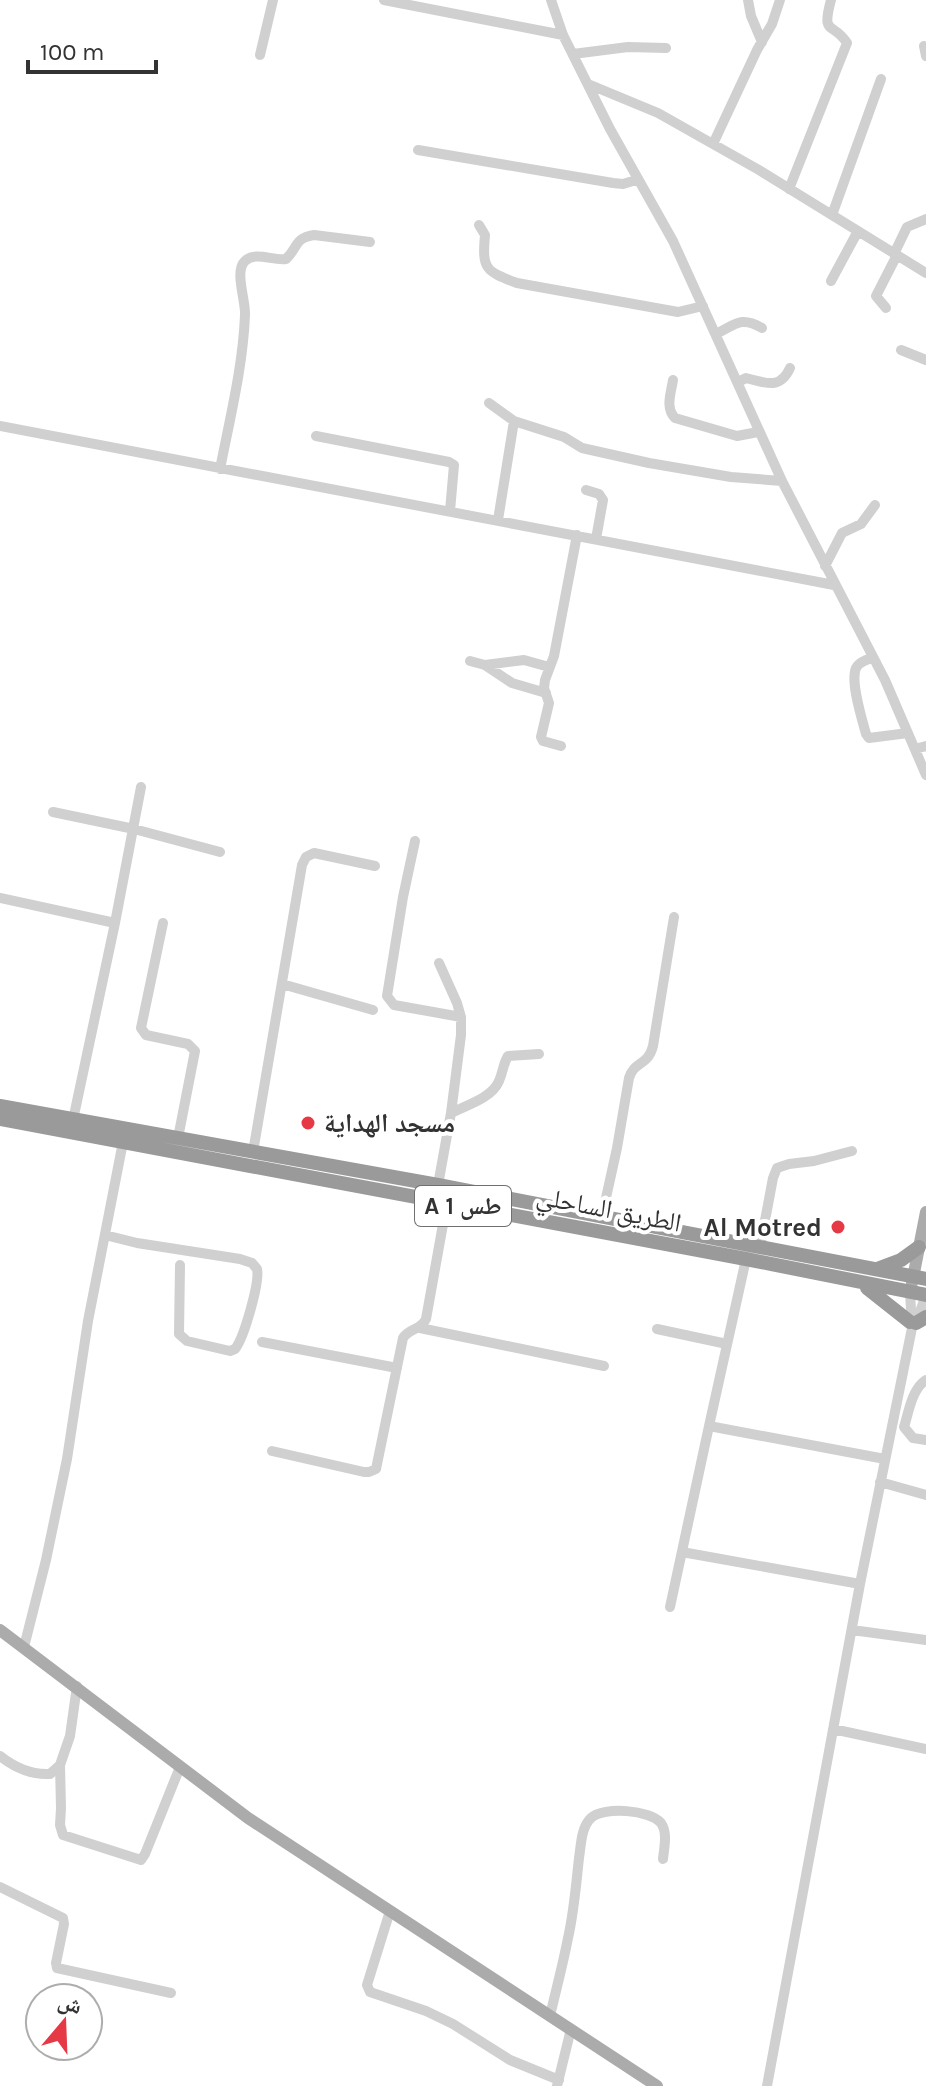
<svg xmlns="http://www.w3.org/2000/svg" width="926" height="2086" font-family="Karla,'Noto Naskh Arabic',sans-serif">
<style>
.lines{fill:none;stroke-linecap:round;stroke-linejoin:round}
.minor{stroke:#d0d0d0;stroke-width:10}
.major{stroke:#ababab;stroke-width:12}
.highway{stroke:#9a9a9a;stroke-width:14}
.poi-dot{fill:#e63946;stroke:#fff;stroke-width:3}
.labels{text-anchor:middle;stroke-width:8;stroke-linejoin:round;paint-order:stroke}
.shield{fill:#fff;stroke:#707070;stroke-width:2}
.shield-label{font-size:24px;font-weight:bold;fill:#333}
.poi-label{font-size:26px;font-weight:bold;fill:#333;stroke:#fff;text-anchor:start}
.street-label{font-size:26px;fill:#333;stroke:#fff}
</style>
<rect width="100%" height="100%" fill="#fff"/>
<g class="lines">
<path class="minor" d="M384,0L563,35
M551,0L563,35L610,129L673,241L782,481L885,680L926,775
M748,0L751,16L762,42
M924,46L926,56
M573,54L628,47L666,48
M260,55L273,0
M588,84L658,113L759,170L926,273
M713,144L757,50L772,24L780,0
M418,150L613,183L623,184L636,180
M789,189L847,43C833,21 821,37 831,0
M832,215L881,79
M479,225L485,235C482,269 485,271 517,283L678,312L703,306
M894,254L907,227L926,219
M831,281L858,231
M886,308L876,296L897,255
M716,334C736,324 741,316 762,328
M901,350L926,360
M673,380C671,393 665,408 675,418L737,436L758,432
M738,382L746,378C766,383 780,390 790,368
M489,403L514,421L564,437L582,448L649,463L731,477L782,481
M0,426L834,585
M316,436L449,462L454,465L450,511
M220,469C230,418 243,366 245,315C246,301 234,271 245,261C255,251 273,261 286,259C298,248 294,238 314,235L370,242
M586,490L599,494L603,500L596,539
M498,520L514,421
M825,566L842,533L861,524L875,505
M872,658C866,660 859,662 856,668C850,682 862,719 866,734L869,738L908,733
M470,661L485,665L524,660L549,667
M485,665L512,683L546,693
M561,746L543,741L541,737L549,703L544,688L545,680L554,656L577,535
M915,749L926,746
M53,812L134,829L220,852
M415,841L403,897L387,996L394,1005L461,1017
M0,898L115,923
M163,923L141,1028L146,1035L188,1044L195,1051L178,1138
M282,984L373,1010
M451,1113C467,1105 492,1098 499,1081C503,1072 503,1064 508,1056L539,1054
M73,1120L115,923L141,787
M253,1152L302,865L306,857L314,853L375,866
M438,1185L451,1113L461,1035V1017L457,1003L439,963
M602,1216L617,1148L629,1078C634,1061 648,1066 653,1046L674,917
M105,1235L137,1243L240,1259L252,1263L257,1269C260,1282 244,1338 235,1349L230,1351L187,1341L179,1334L180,1265
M760,1247L773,1178L777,1168L789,1164L814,1161L852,1151
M910,1293L912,1326
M420,1328L604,1366
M657,1329L727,1344
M262,1342L397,1368
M926,1380C912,1389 909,1411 904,1427L913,1438L926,1440
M709,1426L746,1259
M272,1451L364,1472H369L376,1469L403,1338C409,1328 421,1330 426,1319L447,1202
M880,1482L926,1495
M682,1552L860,1584
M670,1607L709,1426L885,1459
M852,1630L926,1640
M24,1647L46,1560L67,1459L88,1321L123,1142
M77,1686L70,1736L60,1765L61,1808L60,1825L63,1835L141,1860L145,1854L180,1767
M833,1729L926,1749
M0,1756C15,1768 31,1775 50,1774L60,1765
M0,1887L63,1918L64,1924L56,1963L57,1968L171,1993
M390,1911L367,1985L370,1992L426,2011L453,2024L510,2060L559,2080
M550,2016C556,1990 563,1964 568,1938C574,1912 576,1885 579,1858C581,1846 581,1827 591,1818C604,1806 650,1810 661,1823C668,1833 664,1848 663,1859
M557,2086L571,2029
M767,2086L860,1584L912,1328L916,1323L926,1295"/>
<path class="major" d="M912,1283L926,1212
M0,1630L248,1818L657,2086"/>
<path class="highway" d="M0,1106L438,1185L926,1279
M0,1119L746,1259L926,1295
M877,1269L901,1260L919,1247
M867,1288L910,1322
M916,1323L926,1317"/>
</g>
<g class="poi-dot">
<circle cx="308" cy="1123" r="8"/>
<circle cx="838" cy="1227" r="8"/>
</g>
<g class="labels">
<rect class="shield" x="415" y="1186" width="96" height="40" rx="6"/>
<g class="shield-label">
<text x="463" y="1214">A 1 طس</text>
</g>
<g class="poi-label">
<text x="324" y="1132">مسجد الهداية</text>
<text x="822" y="1236" text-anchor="end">Al Motred</text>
</g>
<g class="street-label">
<text transform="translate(609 1209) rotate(11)" y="9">الطريق الساحلي</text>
</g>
</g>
<g transform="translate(64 2022) rotate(19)"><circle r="38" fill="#ffffff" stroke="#adadad" stroke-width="2"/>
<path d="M0-6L14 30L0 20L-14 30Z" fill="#e63946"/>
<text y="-12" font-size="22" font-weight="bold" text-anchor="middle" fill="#333333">ش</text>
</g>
<path d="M28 60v12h128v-12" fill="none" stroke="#333333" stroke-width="4"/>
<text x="40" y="60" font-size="24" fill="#333333" stroke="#ffffff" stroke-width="6" paint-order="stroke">100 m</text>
</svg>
